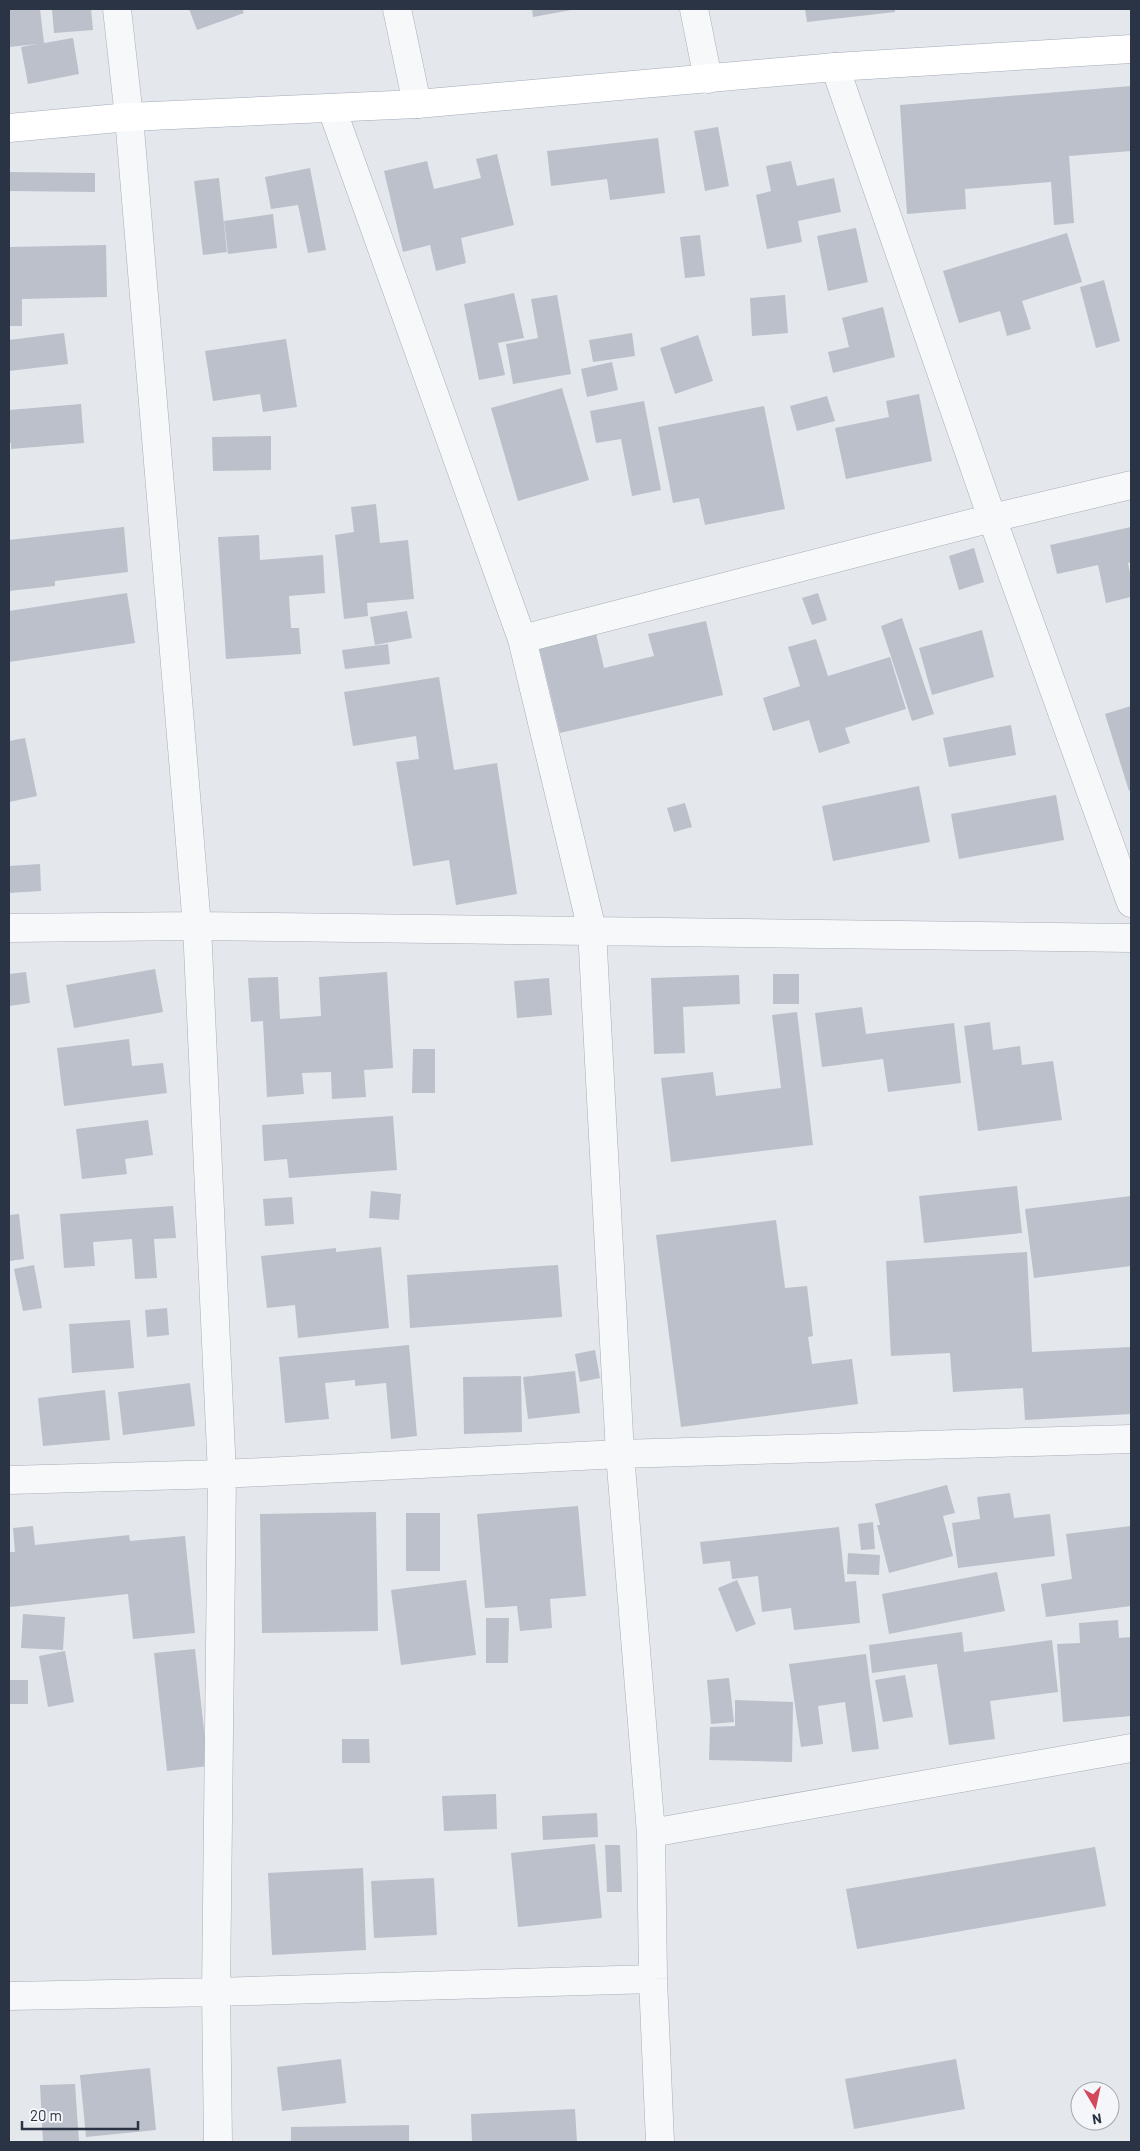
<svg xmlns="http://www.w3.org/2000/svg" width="1140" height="2151" font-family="Barlow,sans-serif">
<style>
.building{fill:#bbc0ca}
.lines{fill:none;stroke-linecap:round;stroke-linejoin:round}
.minor-casing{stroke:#a9aeb7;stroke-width:29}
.major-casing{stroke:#a3abb8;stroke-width:29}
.minor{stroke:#f7f8fa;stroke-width:28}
.major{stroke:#fff;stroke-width:28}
</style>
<rect width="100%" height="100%" fill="#e4e7ec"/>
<path class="building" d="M9,9H40L44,43L73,38L79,74L28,84L21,47L37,44L9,47Z
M52,9H91L93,30L54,33Z
M189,9H242L244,13L197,30Z
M532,9H571V10L533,17Z
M805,9H895V12L807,22Z
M1131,86V151L1069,156L1074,223L1054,225L1051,182L965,189L966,209L907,214L900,105Z
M718,127L729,186L705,191L694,131Z
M658,138L665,193L610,200L607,179L551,186L547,151Z
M497,154L514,225L461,238L466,263L436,271L430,245L403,252L384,171L427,161L434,189L481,178L476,159Z
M791,161L797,186L834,178L841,212L798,221L802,242L767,249L756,195L771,191L766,166Z
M310,168L326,250L308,253L298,205L271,209L265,177Z
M9,172L95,173V192L9,191Z
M219,178L227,252L203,255L194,181Z
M273,214L277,248L228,254L224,221Z
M856,228L868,282L828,291L817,236Z
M1067,233L1082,282L1022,301L1031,329L1007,336L1000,311L959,323L943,271Z
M700,235L705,276L685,278L680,237Z
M106,245L107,297L22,299V326H9V247Z
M1104,280L1120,341L1096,348L1080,287Z
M514,293L524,338L498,343L505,375L479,380L464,304Z
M557,295L571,374L513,384L506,344L538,338L531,299Z
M785,295L788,333L752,336L750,298Z
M883,307L895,357L833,373L828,352L849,347L842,318Z
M64,333L68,364L9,371V340Z
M632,333L635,356L593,362L589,340Z
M698,335L713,381L675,394L660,348Z
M286,339L297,407L263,412L260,394L213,401L205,351Z
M612,362L618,390L587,397L581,369Z
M562,388L589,480L518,501L491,408Z
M919,394L932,461L846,479L835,428L889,417L886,401Z
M827,396L835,421L797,431L790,406Z
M644,401L661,490L632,496L621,439L596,443L590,411Z
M81,404L84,443L11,449V443H9V410Z
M764,406L785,509L705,525L699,498L673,503L658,427Z
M271,436V470L213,471L212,437Z
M376,504L380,543L408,540L414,599L367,603L368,616L344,619L335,535L354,532L351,507Z
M124,527L128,572L55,581V586L9,591V540Z
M1131,527V562L1128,563L1131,578V597L1106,603L1098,565L1057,574L1050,545Z
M259,535L260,560L323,555L325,593L289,596L291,628H299L301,654L226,659L218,537Z
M974,548L984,582L959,590L949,556Z
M127,593L135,643L9,662V611Z
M818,593L827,620L812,625L802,598Z
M407,611L412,638L375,645L370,617Z
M902,618L934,714L912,721L881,626Z
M706,621L723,695L560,733L538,643L595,629L604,668L654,656L648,634Z
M982,630L994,677L932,695L919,648Z
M816,639L828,676L890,657L906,709L845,728L850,743L819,753L809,720L773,731L763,698L800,686L788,647Z
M388,644L390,664L345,669L342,650Z
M439,677L454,770L497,763L517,894L456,905L449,860L413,866L396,762L419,759L416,736L353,746L344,692Z
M1131,706V790L1129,791L1105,714Z
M1011,725L1016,755L949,767L943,738Z
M25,738L37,796L9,802V741Z
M919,786L930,842L833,861L822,806Z
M1056,795L1064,840L959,859L951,814Z
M685,803L692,827L674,832L667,808Z
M40,864L41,891L9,893V866Z
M155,969L163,1012L74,1028L66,985Z
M26,972L30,1003L9,1006V974Z
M387,972L393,1068L364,1070L366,1097L332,1099L331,1072L302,1073L304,1094L267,1097L263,1021L251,1022L248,978L278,977L280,1019L321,1016L319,977Z
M773,974H799V1004H773Z
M739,975L740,1004L683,1007L685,1053L654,1054L651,978Z
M549,978L552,1015L517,1018L514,981Z
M862,1007L866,1034L954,1023L961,1083L888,1092L883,1059L822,1067L815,1013Z
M797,1012L813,1145L671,1162L661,1078L713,1072L716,1096L781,1088L772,1015Z
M990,1022L993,1050L1020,1046L1022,1065L1053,1061L1062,1120L978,1131L964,1026Z
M129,1039L132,1066L163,1063L167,1093L64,1106L57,1048Z
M413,1049H435V1093H412Z
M393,1116L397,1170L289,1178L287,1159L264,1161L262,1125Z
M148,1120L153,1155L125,1159L127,1174L82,1179L76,1129Z
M1017,1186L1022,1233L924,1243L919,1196Z
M371,1191L401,1194L399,1220L369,1218Z
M1131,1196V1266L1034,1278L1025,1209Z
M292,1197L294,1224L265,1226L263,1199Z
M173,1206L176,1238L154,1239L157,1278L135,1279L132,1239L93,1242L95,1266L64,1268L60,1214Z
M19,1214L24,1259L9,1261V1215Z
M776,1220L785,1288L807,1286L813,1336L808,1337L812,1364L852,1359L858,1404L681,1427L656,1235Z
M381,1247L389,1328L298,1338L295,1305L267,1308L261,1256L336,1248V1252Z
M1027,1252L1032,1352L1131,1347V1414L1025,1420L1023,1388L953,1392L950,1353L891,1356L886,1261Z
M34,1265L42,1308L23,1311L14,1269Z
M558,1265L562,1317L410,1328L407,1275Z
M167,1308L169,1335L147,1337L145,1310Z
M130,1320L134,1368L72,1373L69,1324Z
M409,1345L417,1436L391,1439L386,1383L355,1386V1380L325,1383L329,1419L285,1423L279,1357Z
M595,1350L600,1378L580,1382L575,1354Z
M575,1371L580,1413L528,1419L523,1377Z
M521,1376L522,1432L464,1434L463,1377Z
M190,1383L195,1426L123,1435L118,1392Z
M105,1390L110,1440L43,1446L38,1398Z
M947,1485L955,1513L943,1516L953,1556L889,1573L877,1525H880L875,1504Z
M1010,1493L1014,1518L1050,1514L1055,1556L958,1568L952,1523L980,1519L977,1497Z
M578,1506L586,1596L550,1599L552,1628L520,1631L517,1606L485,1608L477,1514Z
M376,1512L378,1631L262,1633L260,1514Z
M406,1513H440V1571H406Z
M873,1522L875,1549L861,1550L858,1524Z
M33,1526L35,1545L129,1535L130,1541L185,1536L195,1633L133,1639L128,1594L10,1607L9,1552H15L13,1528Z
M1131,1526V1606L1046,1617L1041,1584L1072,1579L1066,1534Z
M839,1527L845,1582L856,1581L860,1623L794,1630L791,1608L762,1612L758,1576L732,1579L730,1561L703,1564L700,1542Z
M848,1553L880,1555L879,1575L847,1574Z
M997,1572L1005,1611L889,1634L882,1594Z
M466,1580L476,1655L401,1665L391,1590Z
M737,1580L756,1624L736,1632L718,1588Z
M23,1614L65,1617L63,1650L21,1648Z
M486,1618H509L508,1663H486Z
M1118,1620L1119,1638L1131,1637V1716L1063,1722L1057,1644L1080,1643L1079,1623Z
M962,1632L964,1652L1052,1640L1058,1692L990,1701L995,1739L949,1745L937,1664L872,1673L869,1645Z
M195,1649L208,1766L167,1771L154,1653Z
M65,1651L74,1702L48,1707L39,1656Z
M866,1654L879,1749L852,1752L845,1702L818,1706L823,1744L801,1747L789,1664Z
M905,1675L913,1717L883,1722L875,1680Z
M729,1678L734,1722L711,1724L707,1680Z
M9,1680H28V1704H9Z
M735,1700L793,1702L792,1762L709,1760L710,1727L735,1726Z
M342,1739H369L370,1763H342Z
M496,1794L497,1829L444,1831L442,1796Z
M597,1813L598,1837L543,1840L542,1816Z
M595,1844L602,1918L518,1927L511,1853Z
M605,1845H620L622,1892H607Z
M1095,1847L1106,1906L857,1949L846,1889Z
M363,1868L366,1950L272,1955L268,1873Z
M434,1878L437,1935L374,1938L371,1881Z
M341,2059L346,2103L282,2111L277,2067Z
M956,2059L965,2109L854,2129L845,2079Z
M150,2068L156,2130L86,2137L80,2075Z
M75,2084L79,2142H43L40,2085Z
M575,2109L577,2142H472L471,2114Z
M409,2125V2142H291V2127Z"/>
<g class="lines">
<defs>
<path id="minor" d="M117,9L129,117L197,926L222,1474L216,1992L218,2142
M397,9L417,104
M694,9L708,79
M835,67L992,518L1131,903
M332,109L522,639L592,930L620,1454L651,1833L653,1979L660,2142
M522,639L992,518L1131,485
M9,928L197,926L1131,938
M9,1480L222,1474L620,1454L1131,1439
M651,1833L1131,1748
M9,1996L216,1992L653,1979"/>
<path id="major" d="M9,128L129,117L417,104L835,67L1131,49"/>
</defs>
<use href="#minor" class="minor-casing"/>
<use href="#major" class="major-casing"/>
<use href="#minor" class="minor"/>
<use href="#major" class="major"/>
</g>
<rect width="1140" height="2151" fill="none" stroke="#2b3445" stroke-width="20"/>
<g transform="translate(1095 2106) rotate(171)"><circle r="24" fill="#f4f6f9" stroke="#a4a8b1"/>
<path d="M0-4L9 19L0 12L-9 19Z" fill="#d1495b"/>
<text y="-8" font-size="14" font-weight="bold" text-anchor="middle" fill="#2b3445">N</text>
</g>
<path d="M22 2121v8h116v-8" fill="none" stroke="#2b3445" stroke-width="2.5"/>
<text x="30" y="2121" font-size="15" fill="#2b3445" stroke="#f4f6f9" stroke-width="4" paint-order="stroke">20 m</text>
</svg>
